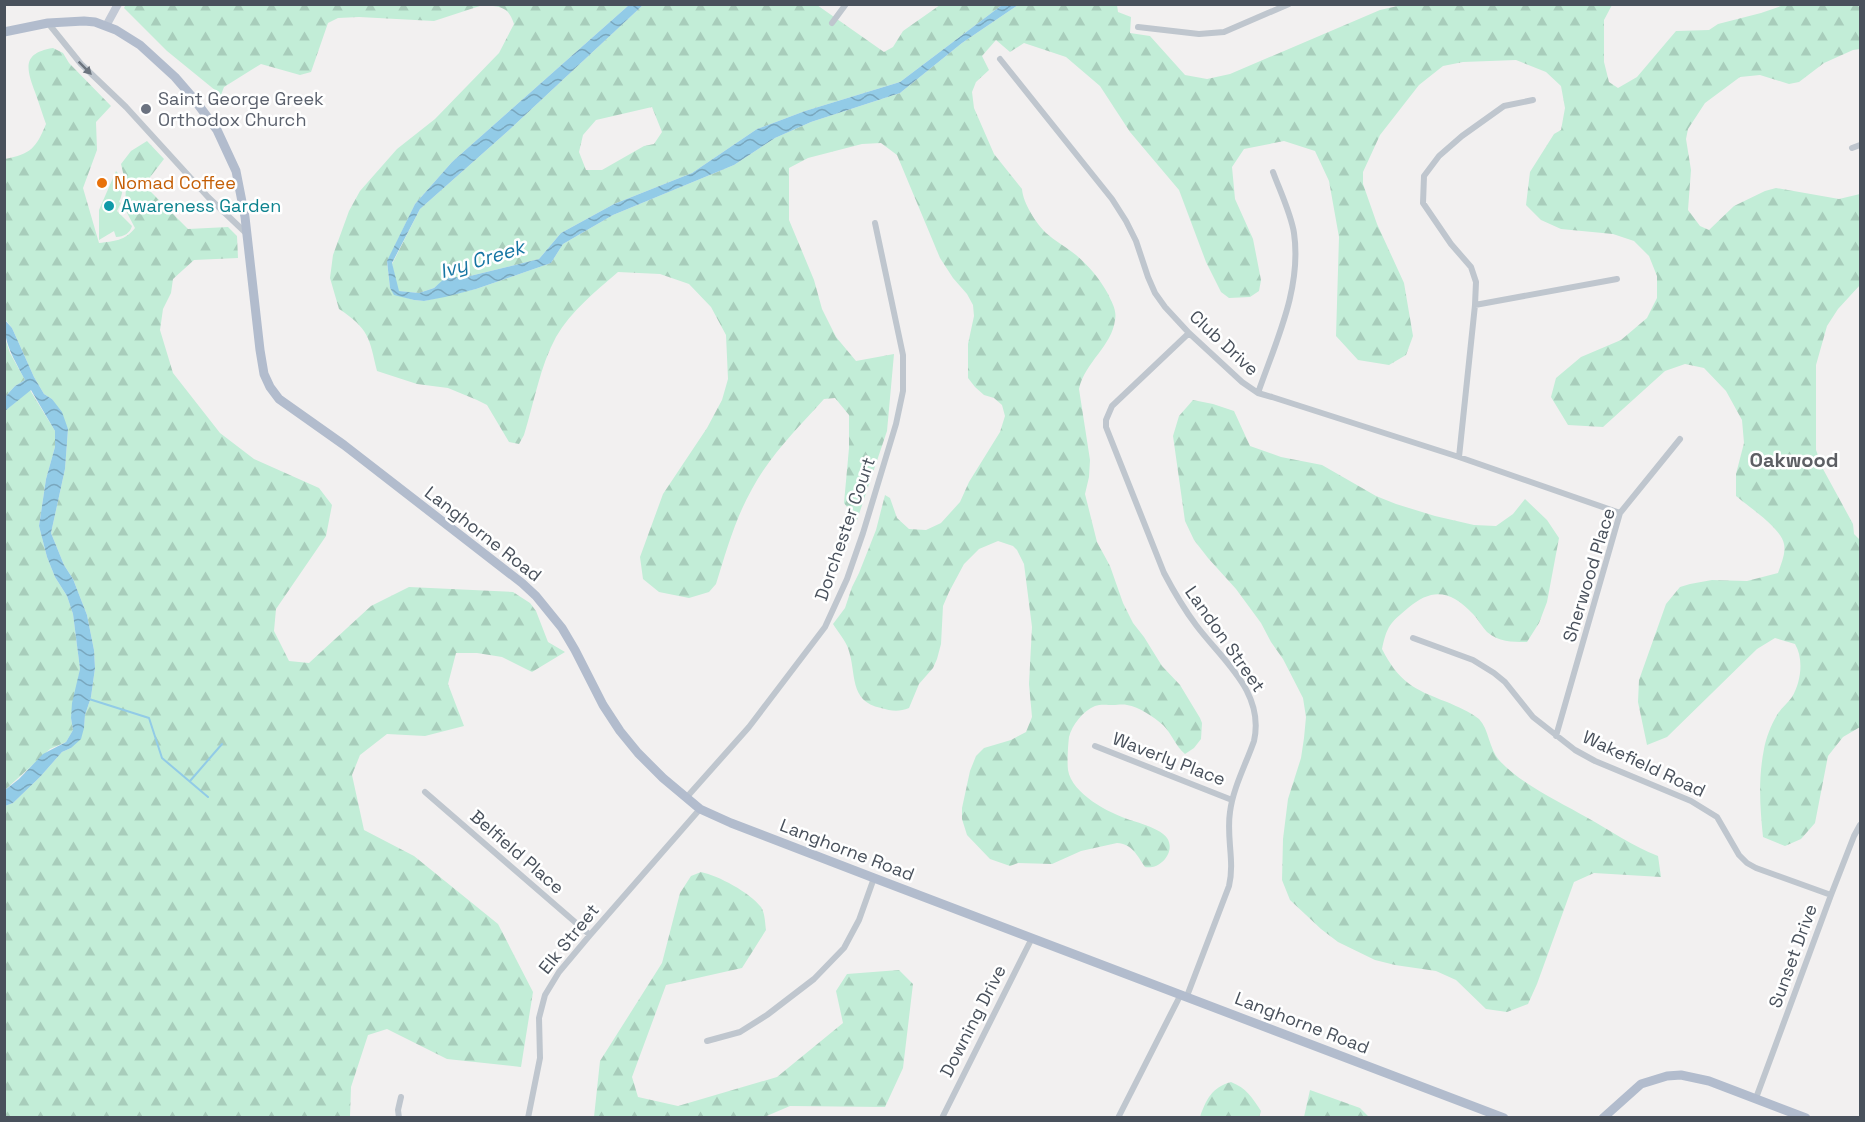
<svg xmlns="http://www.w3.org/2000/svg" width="1865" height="1122" font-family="'Space Grotesk',sans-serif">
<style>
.forest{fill:url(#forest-firs);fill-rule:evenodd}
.garden{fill:#c2edd7}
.water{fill:url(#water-waves)}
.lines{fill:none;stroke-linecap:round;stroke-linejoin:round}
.stream{stroke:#92cbe7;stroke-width:2}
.street{stroke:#bfc6ce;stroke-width:6}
.secondary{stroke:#c2c9d5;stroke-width:8}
.primary{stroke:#b2bccd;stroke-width:9}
.oneway{fill:#6c747e}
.worship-dot{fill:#6b7280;stroke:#fff;stroke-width:2}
.food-dot{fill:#e8710a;stroke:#fff;stroke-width:2}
.culture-dot{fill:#0f9aa8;stroke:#fff;stroke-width:2}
.labels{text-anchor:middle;stroke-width:5;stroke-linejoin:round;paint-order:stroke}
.worship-label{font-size:18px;fill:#5b616d;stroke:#fff;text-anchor:start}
.food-label{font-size:18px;fill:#c56008;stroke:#fff;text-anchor:start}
.culture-label{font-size:18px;fill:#0d838f;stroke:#fff;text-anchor:start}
.street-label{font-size:18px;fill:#49515c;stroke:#fff}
.water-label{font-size:20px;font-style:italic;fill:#1675a3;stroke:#fff}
.neighbourhood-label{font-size:20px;font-weight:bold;fill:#5d5f64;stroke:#fff}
</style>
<defs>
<pattern id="forest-firs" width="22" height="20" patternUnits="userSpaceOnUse" patternTransform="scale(1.5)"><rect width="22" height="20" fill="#c2edd7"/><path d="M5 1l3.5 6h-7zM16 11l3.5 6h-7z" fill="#a8cdbb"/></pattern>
<pattern id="water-waves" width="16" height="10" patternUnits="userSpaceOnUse" patternTransform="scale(1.5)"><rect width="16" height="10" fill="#92cbe7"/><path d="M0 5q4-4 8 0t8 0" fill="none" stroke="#79a7be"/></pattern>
</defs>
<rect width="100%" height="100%" fill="#f2f0f0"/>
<path class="forest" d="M126,4H483V5L434,21L359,17L338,18L328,23L311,72L300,75L261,64L224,87L221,95L167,51L124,8Z
M484,5H629L452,162L415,204L387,262L390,288L394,294L414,300L424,301L476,289L551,263L563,244L613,215L734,165L775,138L811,122L900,93L962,43L1018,5H1117L1118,12L1131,17L1130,33L1150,36L1185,75L1207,79L1230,74L1380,10L1402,5H1612L1604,20V62L1609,82L1618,88L1637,77L1676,31L1709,30L1718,24L1761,13L1784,5H1860V49L1853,50L1824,63L1799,82L1789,84L1760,75L1740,77L1705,103L1688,129L1686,139L1691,170L1688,210L1700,226L1709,230L1734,206L1765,191L1776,188L1839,199L1860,194V285L1838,309L1827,326L1816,365V450L1823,469L1853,524L1854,534L1860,540V727L1843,737L1828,756L1815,823L1801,839L1785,846L1763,837C1760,807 1758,779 1764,749C1766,738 1771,725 1777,715C1781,708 1788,703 1792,697C1801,682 1804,659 1795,644L1775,638L1757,649L1667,737L1647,745L1638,702L1639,680L1666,604L1680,587L1690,584L1712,580L1747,581L1778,573C1781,564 1786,553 1784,544C1782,529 1748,506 1736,496V474L1744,443L1742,420L1726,391L1704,368L1685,364L1665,371L1603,427L1568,425L1551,397L1556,378L1581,357L1621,340L1647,318L1657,298V276L1649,256L1634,241L1613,234L1561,229L1541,220L1526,205L1530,172L1554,134L1561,130L1565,108L1561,86L1546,72L1516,60L1463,62L1443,66L1419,85L1380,135L1363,172V184L1377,224L1404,283L1413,336L1406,355L1389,365L1358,360L1336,336L1339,237L1329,181L1315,151L1284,141L1244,149L1232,167L1235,199L1253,239L1261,280L1259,291L1250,297L1229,298L1221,292L1206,262L1179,190L1130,132L1100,86L1066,57L1024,43L1010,52L996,40L982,56L989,70L976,82L972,92L974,108L994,154L1022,189C1023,203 1036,223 1046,233C1055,241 1066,247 1076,255C1089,266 1100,279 1108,294C1112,303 1117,310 1115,320C1112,346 1085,362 1079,389L1090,460L1089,477L1085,494L1097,542L1110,566L1123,603L1133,623L1144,637L1162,666L1180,685L1200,718L1202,723L1201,739L1194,748L1185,754C1176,747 1172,734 1163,725C1154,717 1139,707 1127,705C1123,704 1117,705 1113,705C1108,705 1100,704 1095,706C1083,711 1072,725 1069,737C1068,746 1067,761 1068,770C1072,794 1109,813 1130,820C1140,823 1161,829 1167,838C1176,851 1161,870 1145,867C1137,855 1132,844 1117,843L1081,851L1052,864L1018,863L1010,866L990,859L967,835L962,819V808L970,771L976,756L984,748L1011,740L1026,732L1032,717L1029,684L1032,627L1024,564L1017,550L1013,546L998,541L979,549L964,564L949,592L943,606L941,644L937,659L933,668L919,684L909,708C899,712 891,711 881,708C848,701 857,673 848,648C845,640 838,632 833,624L845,608L852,587L859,573L876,530L885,495L890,498L897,518L909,529L926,530L941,523L960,502L969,482L1000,432L1005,416L1002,405L994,398L984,395L975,387L968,378V344L974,316L973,305L967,294L953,278L940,258L897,155L881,143L862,144L808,158L789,168V220L814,280L822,309L836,337L856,361L894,354L887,431L857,520L844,503L849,448V415L835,398L824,399C799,427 770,455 752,489C735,519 726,552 716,584L709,592L689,598L659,592L643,579L640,557L663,494L707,428L722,400L728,379L726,335L711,307L689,284L660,274L618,272C596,291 571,311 556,337C540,366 534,403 524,435L519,444L509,442L487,405L477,400L448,388L417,384L377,371C369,337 369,329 339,309L330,278L333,255L349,211L360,191L397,149L435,119L499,53L514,24C508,6 501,7 484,5Z
M643,5H817L884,52L893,47L903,31L940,5H1002L900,82L805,111L757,129L692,173L614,204L561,233L539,259L470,276L446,278L434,288L419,293L398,291L392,264L420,209L508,131ZM652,107L662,132L654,144L644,146L602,170H586L579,152L583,135L596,120Z
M53,48L63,53L69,63L111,106L96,122L97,150L83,188L99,243C114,241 125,241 135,228L125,209L126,185L121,164L131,151L147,141L164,159L144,185L188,229L228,227L237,236L238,258L194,260L173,279L171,293L163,309L160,330L173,373L220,433L254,459L319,488L332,505L326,536L276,609L274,631L289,661L309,663L371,606L409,587L513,592L530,603L536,611L548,642L565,652L532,672L502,657L477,653H456L448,684L464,726L425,736L387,734L360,755L352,775L364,830L414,856L498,924L533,992L521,1067L447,1059L387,1029L368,1035L351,1087L350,1117L5,1118V806L13,803L40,777L62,752L71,748L84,727L85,715L91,697L95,668L94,650L87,615L73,579L64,565L51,533L65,469L68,429L52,399L44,394L34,377L12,328L5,319V159C31,154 36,148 46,124C42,113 39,103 35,92C26,68 22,53 53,48Z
M4,335L10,353L25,380L15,386L5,397Z
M30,390L55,431V447L46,479L39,526L47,557L55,577L67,596L73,614L80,669L71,718L73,730L66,742L50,749L5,790V411Z
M1193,400L1213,404L1234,411L1250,446L1281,457L1322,465L1376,496L1396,504L1435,516L1474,525L1496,526L1513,514L1525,499L1547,520L1559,538L1547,602L1539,623L1527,642C1512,642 1499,642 1487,632C1482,627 1478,619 1473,614C1451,591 1433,587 1408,608C1390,623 1387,626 1382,649C1399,682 1413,689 1447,702C1458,707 1469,711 1479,719C1489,729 1489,749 1499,760C1519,783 1560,802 1586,817C1610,830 1632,846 1658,856L1661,877L1594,873L1574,882L1537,984L1528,1004L1507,1012L1486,1009L1456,980L1436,971L1395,965L1375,960L1338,942L1321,929L1290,900L1282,880L1283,839L1288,799L1301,758L1304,738L1306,717L1303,698L1283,659L1271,642L1261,623L1236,589L1208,558L1194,540L1185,521L1173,436L1179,416Z
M701,872C719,876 749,892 761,907C765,913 765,923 766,930L742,968L666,985L632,1077L638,1097L678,1106L777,1077L843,1023L836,991L847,974L899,970L913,984L903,1068L885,1107L790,1106L762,1118L594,1117L600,1061L662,963L680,893L691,876Z
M1231,1082C1246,1088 1252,1097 1261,1111L1259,1117H1200C1206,1100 1212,1087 1231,1082Z
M1310,1090L1360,1108L1369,1117H1304Z"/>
<path class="garden" d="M116,171C125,180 124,191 119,202L121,203L117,211L132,226C130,233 124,237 116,237L114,231L99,240V210Z"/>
<path class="water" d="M629,5H643L508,131L420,209L392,263L399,291L419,293L434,288L445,278L470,276L539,259L561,233L614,204L692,173L757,129L805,111L900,82L1002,5H1018L962,43L900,93L811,122L775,138L734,165L613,215L563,244L551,263L476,289L445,297L424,301L414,300L394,295L390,288L387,261L415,204L452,162Z
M4,319L12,328L34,377L44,394L52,399L62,412L68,429L65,469L51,533L64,565L73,579L87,615L94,650L95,668L91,697L85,715L84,728L81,739L71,748L62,752L40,777L13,803L5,806V790L19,779L43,754L66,742L73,730L71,718L72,703L80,669L73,614L67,596L55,577L47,557L39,526L46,479L55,447V431L31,390L5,411V397L15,386L25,380C14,358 4,345 4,319Z"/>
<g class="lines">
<path class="stream" d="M89,699L149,718L162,758L208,797
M190,781L222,744"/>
<path class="street" d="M48,23L81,64L126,107L208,197L247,234
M832,23L846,4
M1138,27L1199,34L1224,32L1289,4
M1000,59L1112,199L1126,221L1136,241L1148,277L1155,293L1165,307L1189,333L1242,382L1258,393L1272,397L1459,457L1620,513
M1852,148L1860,145
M1475,305L1617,279
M1258,393C1276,341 1302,288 1294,233C1291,214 1280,191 1273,172
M1459,457L1475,305L1476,282L1471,267L1451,244L1423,203L1424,176L1439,156L1462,136L1504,106L1533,100
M1413,638L1473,660L1494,673L1505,682L1533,717L1575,750L1595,761L1691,801L1717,817L1739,855L1747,863L1756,868L1831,895
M1556,736L1620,513L1680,439
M1095,746L1232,800
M425,792L590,935
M686,798L749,727L825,627L847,579L863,533L896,424L903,391V355L875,223
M1187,996L1229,886C1235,861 1226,837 1230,812C1233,788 1246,764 1254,741C1265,692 1223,661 1196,625C1184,609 1174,592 1164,573L1106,427V420L1112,406L1189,333
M707,1041L740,1032L767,1015L814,979L844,948L859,920L874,878
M1756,1098L1831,895L1854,836L1860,825
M399,1118L398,1110L401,1097
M528,1118L540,1058L539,1018L545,995L559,972L590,935L700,809
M942,1118L1032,938
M1118,1118L1181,994"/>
<path class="secondary" d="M106,26L118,4"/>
<path class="primary" d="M4,32L48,23L84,21L95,22L116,30L140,45L175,77L194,99L217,130L236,171L245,217L260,350L264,374L270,387L279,399L344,445L522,583L536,596L562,628L575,650L603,705L620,731L638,753L663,778L700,809L731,823L874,878L1504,1118
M1603,1118L1641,1084L1667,1076L1681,1075L1709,1081L1806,1118"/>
</g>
<defs><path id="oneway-solid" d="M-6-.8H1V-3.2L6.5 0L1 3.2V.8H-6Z" transform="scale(1.5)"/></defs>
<use class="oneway" href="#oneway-solid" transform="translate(85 68) rotate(45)"/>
<circle class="worship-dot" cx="146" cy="109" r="6"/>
<circle class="food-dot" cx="102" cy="183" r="6"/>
<circle class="culture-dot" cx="109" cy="206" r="6"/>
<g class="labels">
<g class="worship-label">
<text x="158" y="105">Saint George Greek<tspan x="158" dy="21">Orthodox Church</tspan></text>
</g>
<g class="food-label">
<text x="114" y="189">Nomad Coffee</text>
</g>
<g class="culture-label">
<text x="121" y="212">Awareness Garden</text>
</g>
<g class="street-label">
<text transform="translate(1224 343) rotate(43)" y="6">Club Drive</text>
<text transform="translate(845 529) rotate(-71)" y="6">Dorchester Court</text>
<text transform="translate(483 534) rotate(38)" y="6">Langhorne Road</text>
<text transform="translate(1589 575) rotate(-73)" y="6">Sherwood Place</text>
<text transform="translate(1225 639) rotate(55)" y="6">Landon Street</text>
<text transform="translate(1169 759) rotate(21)" y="6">Waverly Place</text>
<text transform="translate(1644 764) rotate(25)" y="6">Wakefield Road</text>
<text transform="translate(847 850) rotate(21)" y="6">Langhorne Road</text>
<text transform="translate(517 852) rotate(41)" y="6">Belfield Place</text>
<text transform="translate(569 939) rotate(-51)" y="6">Elk Street</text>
<text transform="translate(1793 956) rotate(-70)" y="6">Sunset Drive</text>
<text transform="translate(973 1021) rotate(-63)" y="6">Downing Drive</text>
<text transform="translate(1302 1023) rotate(21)" y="6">Langhorne Road</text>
</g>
<g class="water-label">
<text transform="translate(482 259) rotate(-17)" y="7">Ivy Creek</text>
</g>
<g class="neighbourhood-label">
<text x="1794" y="467">Oakwood</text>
</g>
</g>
<rect width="1865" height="1122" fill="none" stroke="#49515c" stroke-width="12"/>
</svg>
